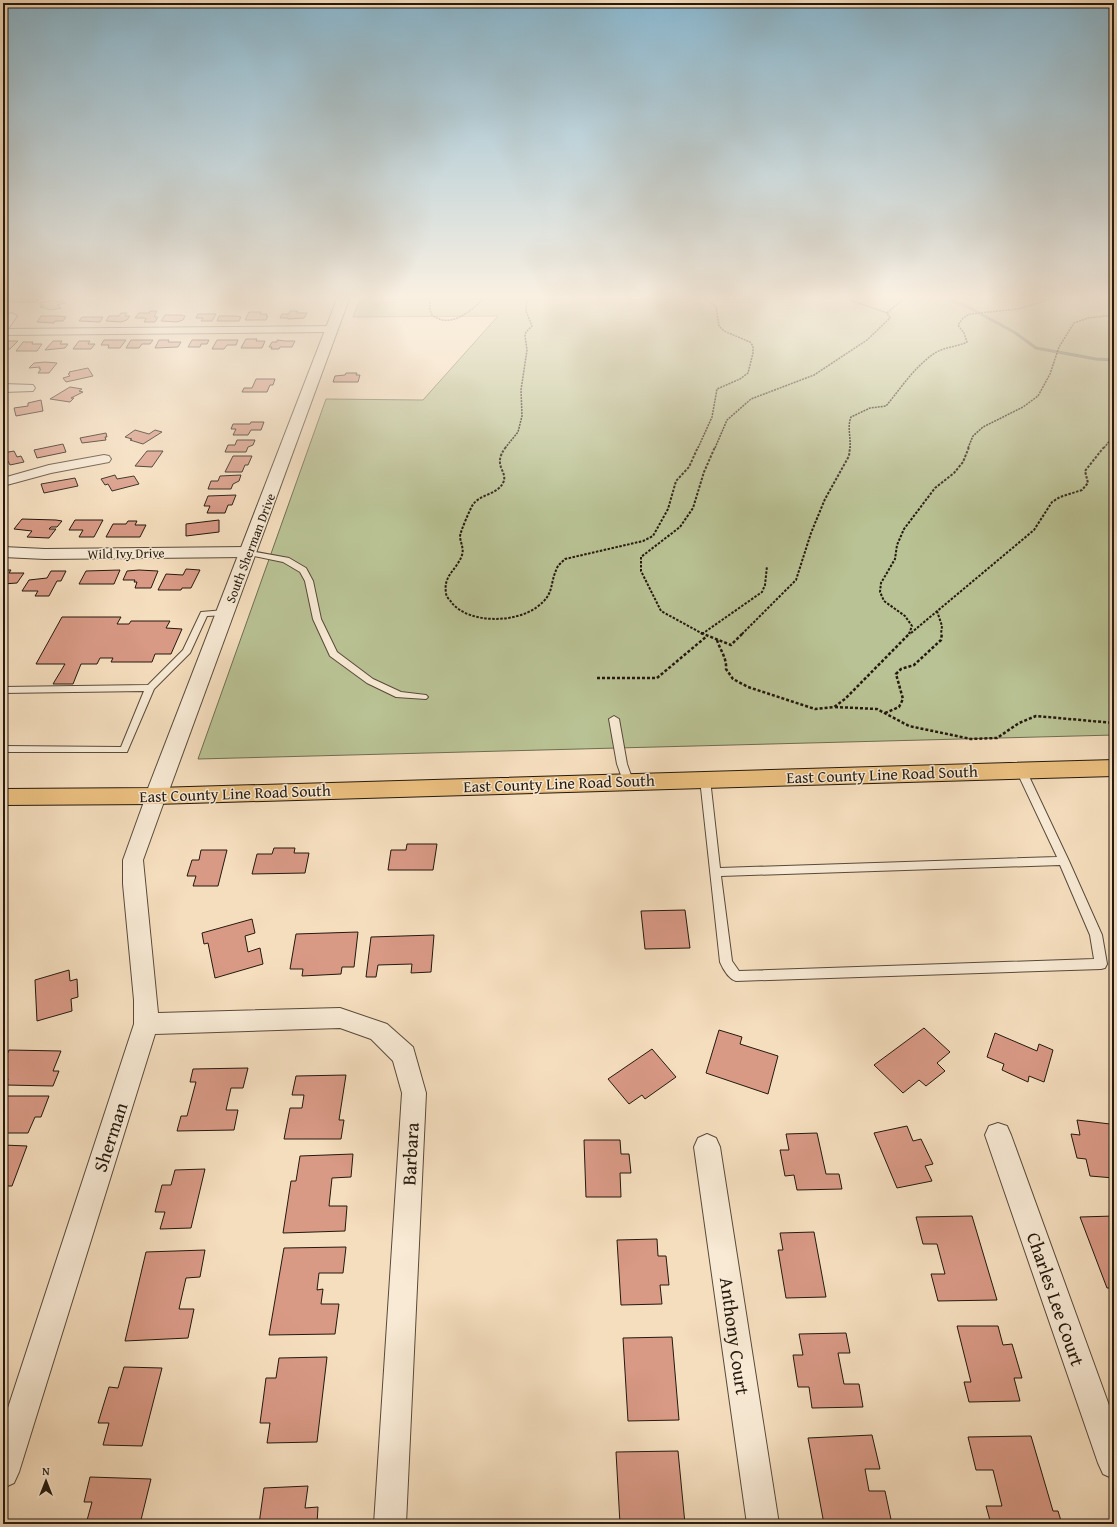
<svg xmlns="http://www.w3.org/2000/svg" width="1117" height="1527" font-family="'Gentium Book Plus',serif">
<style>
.green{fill:#b9c294;stroke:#6e6e51}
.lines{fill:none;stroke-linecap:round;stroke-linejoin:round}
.stream{stroke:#6d7b6c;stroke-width:3}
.building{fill:#d89985;stroke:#24190e}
.service-casing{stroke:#584a3a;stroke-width:2}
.minor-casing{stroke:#584a3a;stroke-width:2}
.tertiary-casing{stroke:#584a3a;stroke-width:2}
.primary-casing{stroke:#24190e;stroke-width:2}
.path-far2{stroke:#24190e;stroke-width:1.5;stroke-dasharray:2 1;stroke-linecap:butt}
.path-far1{stroke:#24190e;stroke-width:2;stroke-dasharray:2.5 1.5;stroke-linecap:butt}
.path{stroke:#24190e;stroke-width:2.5;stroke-dasharray:3 2;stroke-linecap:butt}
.service{fill:#f8ead5;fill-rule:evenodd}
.minor{fill:#f8ead5;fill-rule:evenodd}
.tertiary{fill:#f8ead5;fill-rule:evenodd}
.primary{fill:#eabf7f;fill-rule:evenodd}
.labels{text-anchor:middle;stroke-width:3;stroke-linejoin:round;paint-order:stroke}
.far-street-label{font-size:13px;fill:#24190e;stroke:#f8ead5}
.street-label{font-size:16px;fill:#24190e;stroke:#f8ead5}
.near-street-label{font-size:19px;fill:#24190e;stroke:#f8ead5}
</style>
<rect width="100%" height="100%" fill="#f5debe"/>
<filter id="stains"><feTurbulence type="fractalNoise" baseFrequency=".005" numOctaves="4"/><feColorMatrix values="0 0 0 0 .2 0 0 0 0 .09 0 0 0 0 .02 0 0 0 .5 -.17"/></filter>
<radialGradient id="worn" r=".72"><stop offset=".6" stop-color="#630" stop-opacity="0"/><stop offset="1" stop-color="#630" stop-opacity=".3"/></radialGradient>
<path class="green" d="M360,299H1114V735L198,759L326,399L423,400L498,316L353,317Z"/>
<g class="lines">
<path class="stream" d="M947,299L968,307L1014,332L1036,348L1096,359L1114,360"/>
</g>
<path class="building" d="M13,299H39L37,302H11Z
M52,300L56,302L62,301L65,303L57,305L61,308L51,310L40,307L43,306L39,303Z
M150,311H157L154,317H158L155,322H144L146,319L144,318H135L139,313H149Z
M290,311H298L297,313H307L304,318L288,319V318H280L282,314H289Z
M249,312H261L260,314H267L266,316H268L266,320H245Z
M121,313H127L125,316H130L127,320L121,322L106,321L109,316H119Z
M198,314H216L212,321H201L203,318H196Z
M165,315H181L185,316L183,320L177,322L161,321Z
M41,316H59L66,317L63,321H55L54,323L37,322Z
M219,316H236L241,317L239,321H217Z
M82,317H103L100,322L79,321Z
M246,339H257L256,341H265L262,348H241Z
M104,340H126L120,348H108L109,345H101Z
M131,340H153L150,344H142L139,348H126Z
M159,340H169L168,342H181L178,347L155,348Z
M192,340H209L207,344H201L200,347H188Z
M217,340H238L236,345H227L224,349H212Z
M277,340L285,341H295L292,347H280L279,349H271L272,347H269L272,342H277Z
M8,341H18L10,349H3V343Z
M53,341H62L60,344H68L65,348L45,350Z
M79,341H90L88,344H95L91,349H73Z
M23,342H33L32,344H42L37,351H16Z
M45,362L57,363L49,373H38L41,369H39L40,367L29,368L34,363Z
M88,368L93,376L66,382L63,378L70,376L68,374L70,373L69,372Z
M346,373H357L356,375H360L358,382H333L335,376L345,375Z
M256,379H275L273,385H270L267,392H242L244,388H252Z
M70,387L82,389L79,391L83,392L71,398H74L70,402L50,399Z
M41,400L43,411L16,416L14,408L28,406V403Z
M251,422H264L261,430H251L248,435H233L236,429H231L233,424H250Z
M135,430L149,434L155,430L162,432L143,444L130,440L132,439L125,437Z
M106,433L107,437H105L106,440L82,443L80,438Z
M237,440H255L253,445L248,447L246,452H225L228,445H235Z
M63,444L66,452L37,458L34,450Z
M14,451L17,457L21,456L24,462L10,465L8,461L3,462V453Z
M147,451H163L152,467L135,466Z
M233,456H252L248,465H245L242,472H225Z
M115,475L117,479L134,476L139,484L112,491L108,484L105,485L101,479Z
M241,475L239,481L233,484L231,489H208L211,481H218L220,476Z
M75,478L78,486L44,493L41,484Z
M236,495L232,505H228L225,513H207L210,506H204L208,496Z
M22,519L56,520L62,521L57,527H51L49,529H56L49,538L27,537L32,531L14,529Z
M75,520H103L94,537H79L83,530H69Z
M219,520V532L186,536V524Z
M128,521H137L135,525H146L140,537H106L113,524H126Z
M186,569L200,570L191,588H182L181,590H158L166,574L183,575Z
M3,570H11L9,573H24L17,583L3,584Z
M120,570L114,584H79L86,571Z
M139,570L158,571L151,588H135L137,582H134L135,580H123L127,571Z
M51,571H66L61,581H57L49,596H35L38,591H22L29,580L47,578Z
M62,617H121L117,624H129L131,621H170L166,628L182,629L171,654H155L152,662H111L113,658H100L97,664H81L73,684H53L65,664H36Z
M407,844H437L433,870H388L391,850H406Z
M274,848H295L294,853H309L305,873L252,874L257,854H272Z
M201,850H227L218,886H193L196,876H187L192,860H199Z
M685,910L690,948L645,949L641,911Z
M252,919L255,933L245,936L248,952L260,948L263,964L215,978L208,943L204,944L202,933Z
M358,932L354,967H342L341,974L302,976L303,969H290L296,934Z
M434,935L431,972L411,973L412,964L378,965L376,977H366L371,937Z
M69,970L70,981L77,979L78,997L71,999L72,1011L37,1021L35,980Z
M924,1028L950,1052L937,1063L945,1071L926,1086L919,1080L903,1093L874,1065Z
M719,1030L742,1037L740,1044L778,1056L768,1094L706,1073Z
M995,1033L1037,1051L1039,1044L1053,1050L1044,1082L1029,1076L1028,1082L1002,1070L1004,1064L987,1057Z
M652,1049L676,1077L645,1099L642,1095L629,1104L608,1079Z
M9,1050L61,1051L53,1071H59L53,1086L6,1085L8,1079H3V1064Z
M248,1068L243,1088H231L226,1110H238L234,1130L177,1131L181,1116H187L196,1082H190L193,1069Z
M346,1075L339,1120H344L341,1139H284L290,1108H302L304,1095H292L296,1076Z
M3,1096H49L41,1117H35L28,1133H3Z
M1077,1120L1110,1124L1114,1139V1178L1090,1176L1086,1159L1077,1158L1071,1134L1080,1135Z
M907,1126L913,1141L921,1139L933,1164L925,1166L932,1181L897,1188L874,1133Z
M817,1133L826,1174H839L842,1189L797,1190L794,1175L785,1176L780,1150H789L786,1134Z
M584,1140H620L621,1154H629L631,1173H620L621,1197H586Z
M3,1145L27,1146L12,1186H3Z
M353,1154L351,1177L332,1178L329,1206H347L345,1231L283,1233L291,1181H296L300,1156Z
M205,1169L191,1228L160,1229L165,1212H155L162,1185H171L175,1170Z
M972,1216L997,1300L938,1301L931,1274H945L937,1244H923L916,1217Z
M1114,1216V1288H1107L1080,1217Z
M814,1232L826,1297L786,1298L778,1250H783L780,1233Z
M657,1239L658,1256H666L669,1285H660L662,1304L621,1305L617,1240Z
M346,1247L343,1273H319L317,1290L323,1289L321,1304H339L335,1334L269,1335L284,1248Z
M205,1250L200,1277L186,1278L179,1309H194L188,1338L125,1341L146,1252Z
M957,1326H998L1003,1345L1012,1344L1022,1378H1014L1020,1401L969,1402L964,1382H971Z
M846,1333L850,1353H838L844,1384H859L863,1407L812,1408L809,1387H798L793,1355H803L799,1334Z
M672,1337L679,1420L628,1421L623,1338Z
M327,1357L317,1442L267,1443L270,1423H260L263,1401L266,1378H276L279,1358Z
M124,1367L162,1368L142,1446L103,1445L109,1423H98L109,1387L118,1388Z
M872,1435L880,1469H865L869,1491H885L892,1524H824L808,1438Z
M1031,1436L1053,1511H1058L1062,1524H991L986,1506H1002L993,1470H976L968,1437Z
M678,1451L685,1524H620L616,1452Z
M90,1477L151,1479L140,1524H86L92,1502H84Z
M308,1486L305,1508L318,1507L317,1524H259L264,1488Z"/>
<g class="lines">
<defs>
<path id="service" d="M245,550L289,558L306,568L313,581L321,619L337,652L373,679L401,692L426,695L428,697L426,699L396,697L367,683L330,656L313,619L305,581L300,572L283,562L245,554Z
M225,610L229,613L228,615L207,616L190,653L154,689L127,752H3V746L121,747L144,691L3,693V687L148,685L183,650L201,612Z
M614,716L619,719L627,764L633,781L632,784H624L623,781L617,764L609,719Z
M1021,766L1025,767L1026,770L1069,861L1102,935L1107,964L1105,968L1101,969L736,981C729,979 723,969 720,962L700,779L701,776H709L710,779L720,868L1057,857L1016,770L1017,767ZM1060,865L1090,935L1094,959L739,971L732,961L721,876Z"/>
<path id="minor" d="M12,313L17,316L8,329L332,326L338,329L332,332L3,335C3,326 1,315 12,313Z
M3,384L33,385L35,388L33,391L3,392Z
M104,455L109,456L111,459L109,462L51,473L3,486V478L49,465Z
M3,547L45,549L248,547L253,549L256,552L253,555L248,557L45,559L3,557Z
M156,789L163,791L166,796L143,860L158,1013L340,1008L387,1024L413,1047L426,1093L406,1524H374L402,1093L393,1061L371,1039L340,1028L155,1034L19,1472L14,1483L3,1488V1423L134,1024V1000L123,884V860L146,796L149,791Z
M998,1123L1007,1126L1011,1135L1114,1419V1479L1103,1474L1098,1463L985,1135L989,1126Z
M707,1134L716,1138L720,1147L779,1524H747L694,1147L698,1138Z"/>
<path id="tertiary" d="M337,299H349L167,796L164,802L156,804L148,802L145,796Z"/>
<path id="primary" d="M1114,760V776L156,804L3,805V789L156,788Z"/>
</defs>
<use href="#service" class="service-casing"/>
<use href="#minor" class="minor-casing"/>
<use href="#tertiary" class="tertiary-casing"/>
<use href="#primary" class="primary-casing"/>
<path class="path-far2" d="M430,299V310L432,315C450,329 470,312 483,299
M887,313L903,299
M505,448L518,432L522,416L521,390L527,350L525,336L526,332L532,326L526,311L527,299
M698,448L712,417L717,389L740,379L748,373L753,353V346L750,342L724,331L719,326L716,307L706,299
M715,448L727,420L751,399L814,375L867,340L890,318L887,313L847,299
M850,448C851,437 847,427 851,417L870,408L886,406C901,388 915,366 935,353C944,347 957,347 967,342L964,333L958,325L963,318L970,314L1018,309L1044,301V299
M968,448L973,436L983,427L1023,407L1038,396L1050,374L1059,347L1074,323L1088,318L1114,315
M1104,448L1114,435"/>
<path class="path-far1" d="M506,447C491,466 509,471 503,483C497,495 479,494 472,506C469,512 460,532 460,537C461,544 464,549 462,555C457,570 443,575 446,593C446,597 450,600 452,603C469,624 516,623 537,607C555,594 549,585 557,568C558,565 562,562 565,559L643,541L653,536L668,509L676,481L689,467L698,447
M937,611L942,626L941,634
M911,633L1034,530L1052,502L1060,497L1082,490L1088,483L1085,471L1104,447
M702,634L762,592L765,585L767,566
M703,634L661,611L641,571V557L680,527L693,508L704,472L715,447
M742,634L796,580L811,533L825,499L849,456L850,447
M909,634L912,626L905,616L884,601L880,592L881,583L895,559L897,545L904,529L935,488L954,473L963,462L969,447"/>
<path class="path" d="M701,633L731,645L743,633
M702,634L703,633
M717,640C720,650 727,658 726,669L733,679L748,687L815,709L834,707L845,699L910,633
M597,678H657L707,636
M835,707L877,709L909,726L971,739L997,738L1019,723L1036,716L1114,723
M885,713L899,707L903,699L896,674L901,669L914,665L941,640L942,633"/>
<use href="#service" class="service"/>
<use href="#minor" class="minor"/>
<use href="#tertiary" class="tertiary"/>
<use href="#primary" class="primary"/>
</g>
<linearGradient id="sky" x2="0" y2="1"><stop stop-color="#8ab8d0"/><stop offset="0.58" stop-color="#faf0e2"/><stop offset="1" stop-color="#faf0e2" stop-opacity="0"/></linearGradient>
<rect width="1117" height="513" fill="url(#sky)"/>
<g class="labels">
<g class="far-street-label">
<text transform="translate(250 548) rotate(-69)" y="5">South Sherman Drive</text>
<text transform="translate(126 553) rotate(-1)" y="5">Wild Ivy Drive</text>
</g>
<g class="street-label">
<text transform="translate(882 774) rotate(-2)" y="6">East County Line Road South</text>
<text transform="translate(559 783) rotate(-2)" y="6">East County Line Road South</text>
<text transform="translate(235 793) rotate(-2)" y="6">East County Line Road South</text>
</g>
<g class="near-street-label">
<text transform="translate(110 1137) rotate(-72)" y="7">Sherman</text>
<text transform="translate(410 1154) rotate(-87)" y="7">Barbara</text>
<text transform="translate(1056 1299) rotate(71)" y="7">Charles Lee Court</text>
<text transform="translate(735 1336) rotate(82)" y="7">Anthony Court</text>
</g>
</g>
<rect width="1117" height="1527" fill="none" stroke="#f5debe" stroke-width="16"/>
<rect x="4" y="4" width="1109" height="1519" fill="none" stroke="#24190e" stroke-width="2"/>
<rect x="8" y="8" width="1101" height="1511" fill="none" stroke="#24190e"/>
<g transform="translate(46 1481)" stroke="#f8ead5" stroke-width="3" paint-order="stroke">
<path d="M0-3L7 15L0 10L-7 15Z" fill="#24190e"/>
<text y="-6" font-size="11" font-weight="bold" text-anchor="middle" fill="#24190e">N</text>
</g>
<rect width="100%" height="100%" filter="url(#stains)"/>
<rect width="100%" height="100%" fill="url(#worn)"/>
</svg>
